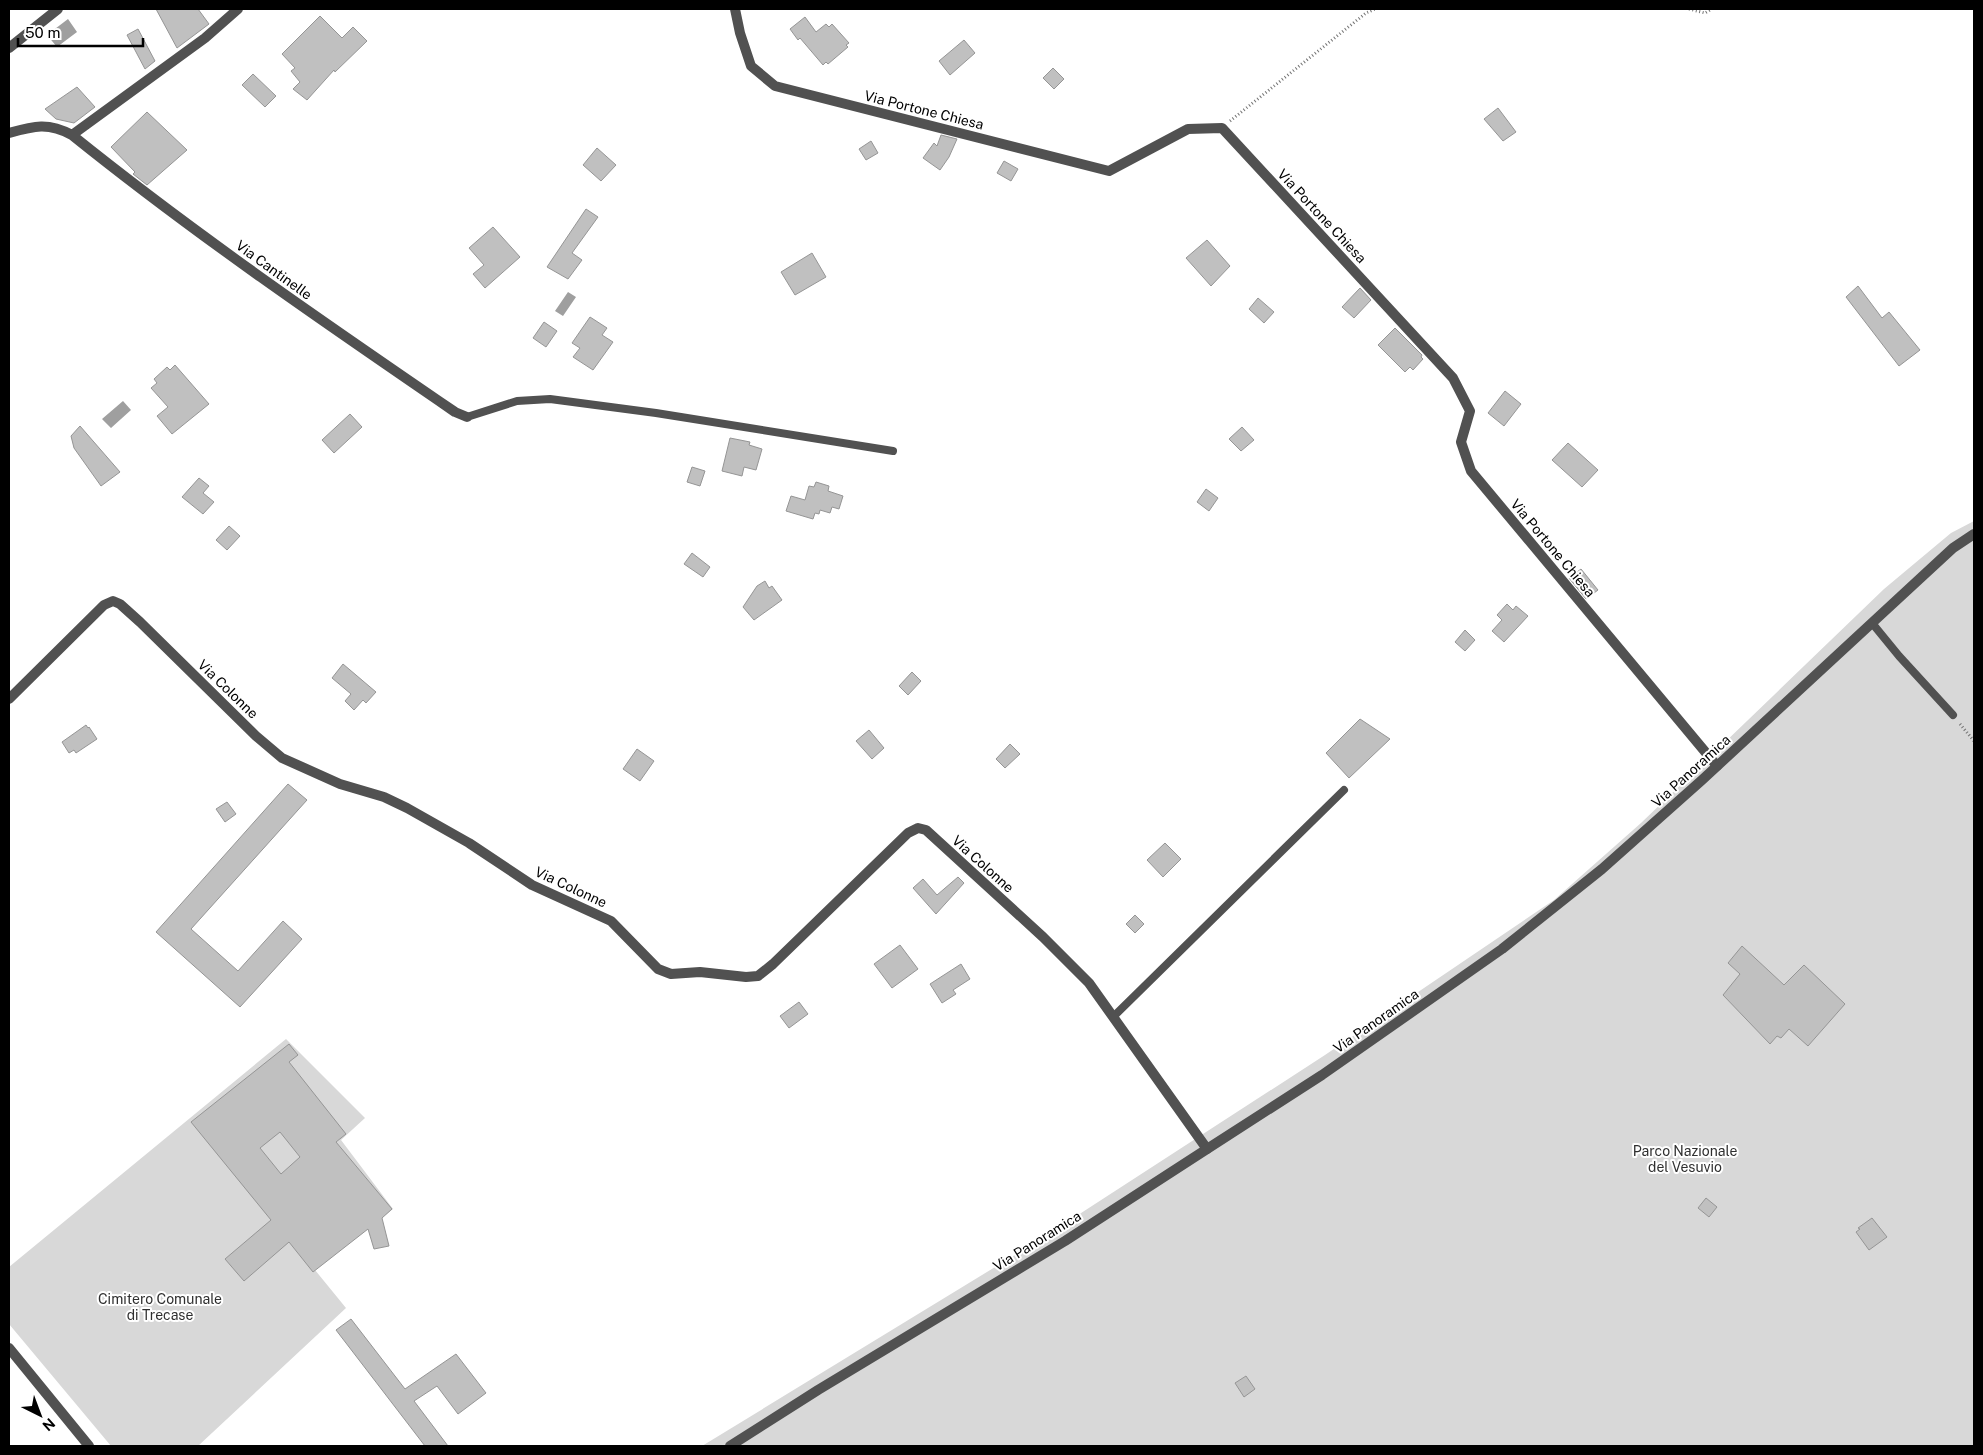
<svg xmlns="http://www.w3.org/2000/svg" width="1983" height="1455" font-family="'Public Sans',sans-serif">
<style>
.green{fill:#d8d8d8}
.water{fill:#9f9f9f}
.building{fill:#c0c0c0;stroke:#959595;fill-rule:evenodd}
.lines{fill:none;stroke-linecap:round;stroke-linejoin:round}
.path{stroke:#737373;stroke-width:3;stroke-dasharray:1 2.5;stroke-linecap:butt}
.service{stroke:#515151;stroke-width:8}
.minor{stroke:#515151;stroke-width:10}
.tertiary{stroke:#515151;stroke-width:10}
.labels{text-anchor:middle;stroke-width:4;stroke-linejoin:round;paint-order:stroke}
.street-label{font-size:14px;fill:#000;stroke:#fff}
.park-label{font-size:14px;fill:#2f2f2f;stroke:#fff}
</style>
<rect width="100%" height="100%" fill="#fff"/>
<path class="green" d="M1974,521V1446H702L1041,1239L1325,1055L1554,900L1641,823L1884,589L1951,533Z
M286,1039L365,1118L341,1140L393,1209L315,1270L346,1308L198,1446H111L9,1324V1267Z"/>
<path class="water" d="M68,19L77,32L57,47L47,35Z
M568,292L576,297L563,316L555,311Z
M123,401L131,410L111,428L102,419Z"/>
<path class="building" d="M156,9H198L209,24L177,48Z
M320,16L342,38L353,27L367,41L335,72L334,70L307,100L293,89L300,82L291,71L295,68L282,54Z
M805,17L816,32L826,24L829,27L832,24L849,43L846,45L848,47L828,64L826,62L823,65L800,38L798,40L790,29Z
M138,29L155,61L145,69L127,35Z
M964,40L975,53L950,75L939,61Z
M1053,68L1064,79L1054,89L1043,78Z
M253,74L276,96L265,107L242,85Z
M77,87L95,107L74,123L56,119L45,109Z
M1498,108L1516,132L1503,141L1484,119Z
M147,112L187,150L147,185L133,174L135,172L111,147Z
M941,135L957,139L949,157L940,170L923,158L934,143L937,146Z
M871,141L878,153L866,160L859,149Z
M597,148L616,165L601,181L583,165Z
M1004,161L1018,169L1011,181L997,173Z
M586,209L598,217L572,253L582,260L568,279L547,267Z
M493,227L520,257L485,288L473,274L484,265L469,248Z
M1207,240L1230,266L1211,286L1186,258Z
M812,253L826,277L795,295L781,272Z
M1858,286L1882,318L1889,312L1920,350L1899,366L1846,297Z
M1360,288L1371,300L1354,318L1342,307Z
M1258,298L1274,312L1264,323L1249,309Z
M590,317L607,328L602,335L613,342L593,370L573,357L580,348L572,343Z
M544,322L557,331L546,347L533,338Z
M1395,328L1422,355L1421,357L1423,359L1413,370L1410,367L1405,372L1378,345Z
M175,365L209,404L172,434L157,416L168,407L151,388L157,383L154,379L167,367L170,370Z
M1505,391L1521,404L1504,426L1488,413Z
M350,414L362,427L334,453L322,440Z
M80,426L120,472L101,486L74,448L71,436Z
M1242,427L1254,440L1241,451L1229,439Z
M730,438L750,442L749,445L762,449L756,470L744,467L742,476L722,471Z
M1568,443L1598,470L1582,487L1552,460Z
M692,467L705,471L700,486L687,482Z
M199,478L209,486L203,493L214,502L203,514L182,497Z
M816,482L829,486L828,491L843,496L839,509L832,507L830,513L820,510L819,514L815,513L813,519L786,511L791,496L805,500L809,486L814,487Z
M1206,489L1218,498L1209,511L1197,502Z
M229,526L240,536L227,550L216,540Z
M692,553L710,567L703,577L684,564Z
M1581,569L1598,590L1586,599L1569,578Z
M765,581L769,588L772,586L782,600L754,620L743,607L757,586Z
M1507,604L1513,610L1516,606L1528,616L1504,642L1492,631L1502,620L1497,615Z
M1465,630L1475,640L1465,651L1455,642Z
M343,664L376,692L366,703L363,700L354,710L345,701L351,694L332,678Z
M912,672L921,681L908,695L899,686Z
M1360,719L1390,739L1349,778L1326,753Z
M86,725L88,728L89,727L97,739L76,753L74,750L69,753L62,742Z
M869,730L884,748L872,759L856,741Z
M1010,744L1020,754L1005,768L996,759Z
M637,749L654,761L640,781L623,769Z
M288,784L307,800L191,929L238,971L283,921L302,939L240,1007L156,932Z
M227,802L236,814L225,822L216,809Z
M1165,843L1181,859L1163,877L1147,860Z
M958,877L964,883L936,914L913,888L923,879L937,895Z
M1135,915L1144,924L1135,933L1126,924Z
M900,945L918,969L892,988L874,964Z
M1742,946L1784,985L1804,965L1845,1004L1808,1046L1789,1029L1781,1038L1777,1036L1770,1044L1723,995L1740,974L1728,963Z
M961,964L970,979L953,990L956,994L942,1003L930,984Z
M799,1002L808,1014L789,1028L780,1016Z
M289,1044L298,1055L289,1062L346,1134L336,1142L392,1209L382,1218L389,1246L374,1249L368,1229L313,1272L289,1242L244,1281L225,1259L271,1220L191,1122ZM280,1132L300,1157L281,1174L260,1148Z
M1706,1198L1717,1207L1709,1217L1698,1208Z
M1872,1218L1887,1237L1869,1250L1856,1232L1860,1229L1858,1228Z
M351,1319L405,1389L456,1354L486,1393L458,1414L437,1386L414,1401L448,1446H425L336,1330Z
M1246,1376L1255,1389L1244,1397L1235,1383Z"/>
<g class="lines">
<path class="path" d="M1689,9L1705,13L1712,9
M1230,121L1366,13L1375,9
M1960,724L1974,741"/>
<path class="service" d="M467,417L517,401L550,399L656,413L893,451
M1872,623L1899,656L1953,715
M1113,1017L1344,790"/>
<path class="minor" d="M735,9L740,33L751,66L775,86L1109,171L1188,129L1222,128L1453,378L1470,411L1461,442L1471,471L1717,766
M9,48L58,9
M9,133C34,126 48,122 72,135C195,234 325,323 455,412L467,417
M72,135L205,38L238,9
M9,699L104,605L113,601L120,604L140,622L256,736L282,758L340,784L384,797L407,808L469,843L532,885L611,921L658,969L671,974L700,972L746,977L758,976L773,964L908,833L918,828L926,830L1043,937L1089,983L1207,1149"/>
<path class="tertiary" d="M9,1348L89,1446
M730,1446L818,1390L1065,1241L1207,1149L1322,1075L1502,949L1602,869L1702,780L1953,548L1974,534"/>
</g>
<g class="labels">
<g class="street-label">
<text transform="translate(924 110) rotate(14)" y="5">Via Portone Chiesa</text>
<text transform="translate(1322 216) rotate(47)" y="5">Via Portone Chiesa</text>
<text transform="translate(274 270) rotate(36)" y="5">Via Cantinelle</text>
<text transform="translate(1553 548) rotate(50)" y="5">Via Portone Chiesa</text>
<text transform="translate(228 689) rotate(44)" y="5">Via Colonne</text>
<text transform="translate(1691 771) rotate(-42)" y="5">Via Panoramica</text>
<text transform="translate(983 864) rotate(42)" y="5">Via Colonne</text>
<text transform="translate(571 887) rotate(25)" y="5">Via Colonne</text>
<text transform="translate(1376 1021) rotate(-35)" y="5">Via Panoramica</text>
<text transform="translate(1037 1241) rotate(-32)" y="5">Via Panoramica</text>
</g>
<g class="park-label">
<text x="1685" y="1156">Parco Nazionale<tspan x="1685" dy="16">del Vesuvio</tspan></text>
<text x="160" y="1304">Cimitero Comunale<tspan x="160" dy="16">di Trecase</tspan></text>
</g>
</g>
<rect width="1983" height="1455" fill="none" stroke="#000000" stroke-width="20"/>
<g transform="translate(40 1415) rotate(138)" stroke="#ffffff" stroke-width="4" paint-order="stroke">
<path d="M0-4L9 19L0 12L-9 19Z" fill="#000000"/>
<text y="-8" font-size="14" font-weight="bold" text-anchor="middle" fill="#000000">N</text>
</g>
<path d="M18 38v8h125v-8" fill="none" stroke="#000000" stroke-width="2.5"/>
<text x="25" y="38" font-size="15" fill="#000000" stroke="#ffffff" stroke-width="4" paint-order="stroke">50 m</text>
</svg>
